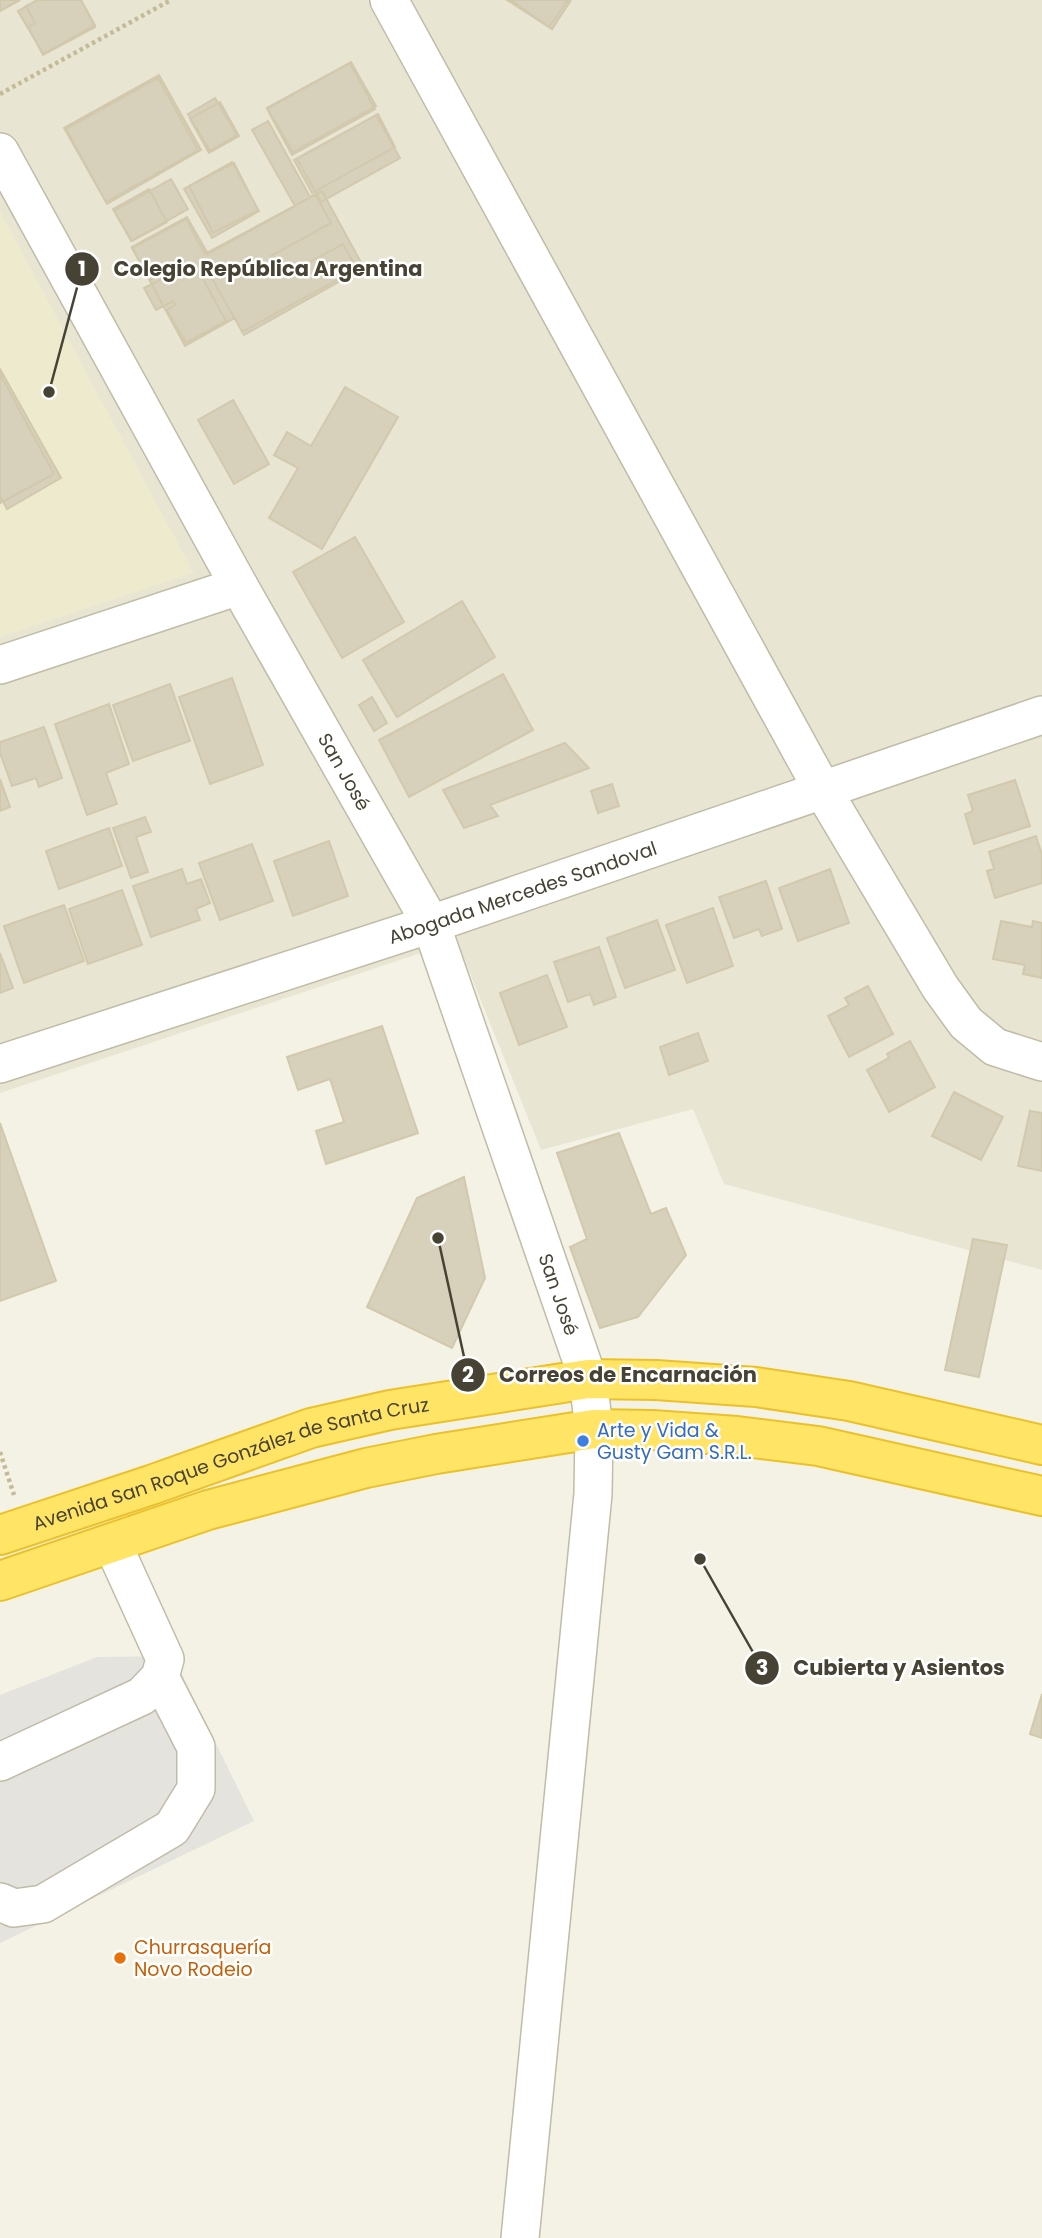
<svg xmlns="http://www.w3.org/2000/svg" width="1042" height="2238" font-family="Poppins,sans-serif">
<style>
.residential{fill:#e8e5d3}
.education{fill:#eeeace}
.parking{fill:#e5e3de}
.building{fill:#d7d0ba;stroke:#d2c9ad;stroke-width:2}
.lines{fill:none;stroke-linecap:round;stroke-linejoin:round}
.minor-casing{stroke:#c0bca7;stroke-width:40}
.highway-casing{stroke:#eac12a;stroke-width:42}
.path{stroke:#c3ba97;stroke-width:4.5;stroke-dasharray:3.5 3.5;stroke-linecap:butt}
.minor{stroke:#fff;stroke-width:37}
.highway{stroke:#ffe465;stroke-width:38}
.shop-dot{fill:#3f7fe0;stroke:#fff;stroke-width:2.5}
.food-dot{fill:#e8710a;stroke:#fff;stroke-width:2.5}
.labels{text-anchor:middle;stroke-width:5;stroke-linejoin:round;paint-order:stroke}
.street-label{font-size:19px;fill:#474334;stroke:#fff}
.shop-label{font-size:19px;fill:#366cbe;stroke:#fff;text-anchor:start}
.food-label{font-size:19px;fill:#c56008;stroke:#fff;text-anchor:start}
.leader{fill:none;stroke:#474334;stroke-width:2.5}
.callout-dot{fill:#474334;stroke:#fff;stroke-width:2.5}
.mark-label{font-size:21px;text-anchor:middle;font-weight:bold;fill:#fff}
.callout-label{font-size:21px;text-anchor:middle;font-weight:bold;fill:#474334;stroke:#fff;stroke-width:5;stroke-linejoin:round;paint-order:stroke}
</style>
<rect width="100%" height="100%" fill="#f4f2e5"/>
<path class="residential" d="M0,0H1042V1270L724,1184L693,1109L541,1150L457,941L0,1093Z"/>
<path class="education" d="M0,211L194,573L0,637Z"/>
<path class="parking" d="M173,1656L254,1821L0,1943V1695L97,1657Z"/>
<path class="building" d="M0,0H20L0,11Z
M0,0H19L0,11Z
M37,0H81L95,25L43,54L18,11Z
M38,0H81L95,27L43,55L28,27L35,23L26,6Z
M507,0H571L552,29Z
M511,0H568L549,27Z
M351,62L376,106L293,152L267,108Z
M350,63L375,109L292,155L267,109Z
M159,75L201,150L107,204L64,128Z
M158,78L198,150L106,202L66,129Z
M215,98L237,135L210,151L188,114Z
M220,102L239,136L209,153L190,119Z
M378,114L395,147L312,193L294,160Z
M376,115L400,158L321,202L297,159Z
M268,121L310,197L315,194L331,223L271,256L282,277L343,244L358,271L244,335L210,275L203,279L226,321L186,343L167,310L175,305L173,301L156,310L144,288L162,279L160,275L150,280L132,247L187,217L208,254L295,206L252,130Z
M232,162L259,211L212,238L184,189Z
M234,163L258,210L213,233L189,186Z
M171,179L188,209L131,241L114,211Z
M149,189L167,222L132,241L113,209Z
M322,191L363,266L242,332L235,318L185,346L132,248L186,219L205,254Z
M0,369L61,478L7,509L0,496Z
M0,374L54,474L0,503Z
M345,387L398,417L322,549L269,518L298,468L274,455L287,432L311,446Z
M233,400L269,464L234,484L198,420Z
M355,537L404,622L342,658L293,572Z
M462,601L495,657L397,717L363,660Z
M503,674L533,730L409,797L379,740Z
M232,678L263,765L210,784L179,697Z
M170,684L190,741L133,761L113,705Z
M372,697L387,723L374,731L359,705Z
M109,704L129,764L106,773L117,804L87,815L55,724Z
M44,727L62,778L39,787L36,778L12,786L0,753V742Z
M565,743L589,768L490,805L498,816L464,828L443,790Z
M0,779L10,807L0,811Z
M1015,780L1030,826L974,844L965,814L973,811L968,795Z
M612,784L619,806L598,813L591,791Z
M145,817L151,832L136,837L148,872L131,878L113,828Z
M109,828L122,866L59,889L46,851Z
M1036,836L1042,855V883L995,898L987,871L994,869L989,852Z
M329,841L348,896L293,916L274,861Z
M252,844L273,901L220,920L199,863Z
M182,869L187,884L201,879L210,903L196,909L200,920L151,937L133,886Z
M830,869L849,923L798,941L779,888Z
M766,881L782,929L762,936L759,929L734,938L719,897Z
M122,890L142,945L88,964L69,909Z
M64,905L84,961L24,983L4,926Z
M713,908L733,966L687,983L666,925Z
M657,920L675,970L625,988L607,938Z
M1001,921L1032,927L1033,921L1042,923V978L1023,974L1025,965L993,959Z
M599,947L616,997L594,1005L590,994L568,1002L554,962Z
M0,953L13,988L0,993Z
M547,975L567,1027L519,1045L500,993Z
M868,986L893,1034L849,1057L828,1016L849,1005L845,998Z
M382,1026L418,1133L326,1164L316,1131L344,1122L330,1079L298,1090L287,1057Z
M698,1033L708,1061L669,1075L660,1047Z
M910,1041L935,1087L889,1112L867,1070L889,1058L887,1054Z
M954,1092L1003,1117L981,1160L932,1136Z
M1030,1111L1042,1113V1171L1018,1166Z
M0,1123L56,1281L0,1301Z
M619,1133L651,1214L666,1208L686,1255L638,1317L600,1328L570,1247L587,1239L557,1153Z
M464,1177L485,1278L452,1348L367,1307L417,1198Z
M973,1239L1007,1245L979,1377L945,1370Z
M1042,1694V1738L1030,1734Z"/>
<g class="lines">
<defs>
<g id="minor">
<path d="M389,0L822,789L940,987L966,1023L995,1047L1042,1062"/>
<path id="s1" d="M0,152L239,586L431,924L588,1379L594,1429L593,1494L520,2238"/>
<path d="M0,665L239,586"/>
<path id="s2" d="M0,1064L431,924L1042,715"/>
<path d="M0,1762L142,1696L160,1677L165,1659L112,1543"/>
<path d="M0,1902L14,1908L43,1904L172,1828L196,1789V1747L160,1677"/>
</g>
<g id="highway">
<path id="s3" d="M0,1535L151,1485L311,1428L390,1410L588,1379L656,1380L756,1387L849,1401L1042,1445"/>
<path d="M0,1581L208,1510L366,1468L436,1454L594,1429L652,1430L737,1436L818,1446L1042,1496"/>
</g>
</defs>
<use href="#minor" class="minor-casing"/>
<use href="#highway" class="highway-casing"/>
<path class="path" d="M0,94L171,0
M0,1452L14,1495"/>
<use href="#minor" class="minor"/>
<use href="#highway" class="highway"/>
</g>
<circle class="shop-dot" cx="583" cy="1441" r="7"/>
<circle class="food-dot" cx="120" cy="1958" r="7"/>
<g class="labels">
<g class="street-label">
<text dy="7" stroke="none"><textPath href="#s1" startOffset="709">San José</textPath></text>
<text dy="7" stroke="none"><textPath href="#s2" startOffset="550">Abogada Mercedes Sandoval</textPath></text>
<text dy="7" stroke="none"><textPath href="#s1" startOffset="1276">San José</textPath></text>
<text dy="7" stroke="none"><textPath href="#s3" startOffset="242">Avenida San Roque González de Santa Cruz</textPath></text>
</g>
<g class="shop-label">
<text x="597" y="1437">Arte y Vida &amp;<tspan x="597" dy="22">Gusty Gam S.R.L.</tspan></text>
</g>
<g class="food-label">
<text x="134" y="1954">Churrasquería<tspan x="134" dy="22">Novo Rodeio</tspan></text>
</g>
</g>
<path class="leader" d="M49 392L82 269M438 1238L468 1375M700 1559L762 1668"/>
<g class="callout-dot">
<circle cx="49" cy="392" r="7"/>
<circle cx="438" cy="1238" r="7"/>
<circle cx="700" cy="1559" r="7"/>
<circle cx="82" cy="269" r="18"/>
<circle cx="468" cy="1375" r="18"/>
<circle cx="762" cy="1668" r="18"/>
</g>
<g class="mark-label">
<text x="82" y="276">1</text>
<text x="468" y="1382">2</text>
<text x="762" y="1675">3</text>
</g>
<g class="callout-label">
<text x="268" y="276">Colegio República Argentina</text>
<text x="628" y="1382">Correos de Encarnación</text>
<text x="899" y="1675">Cubierta y Asientos</text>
</g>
</svg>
